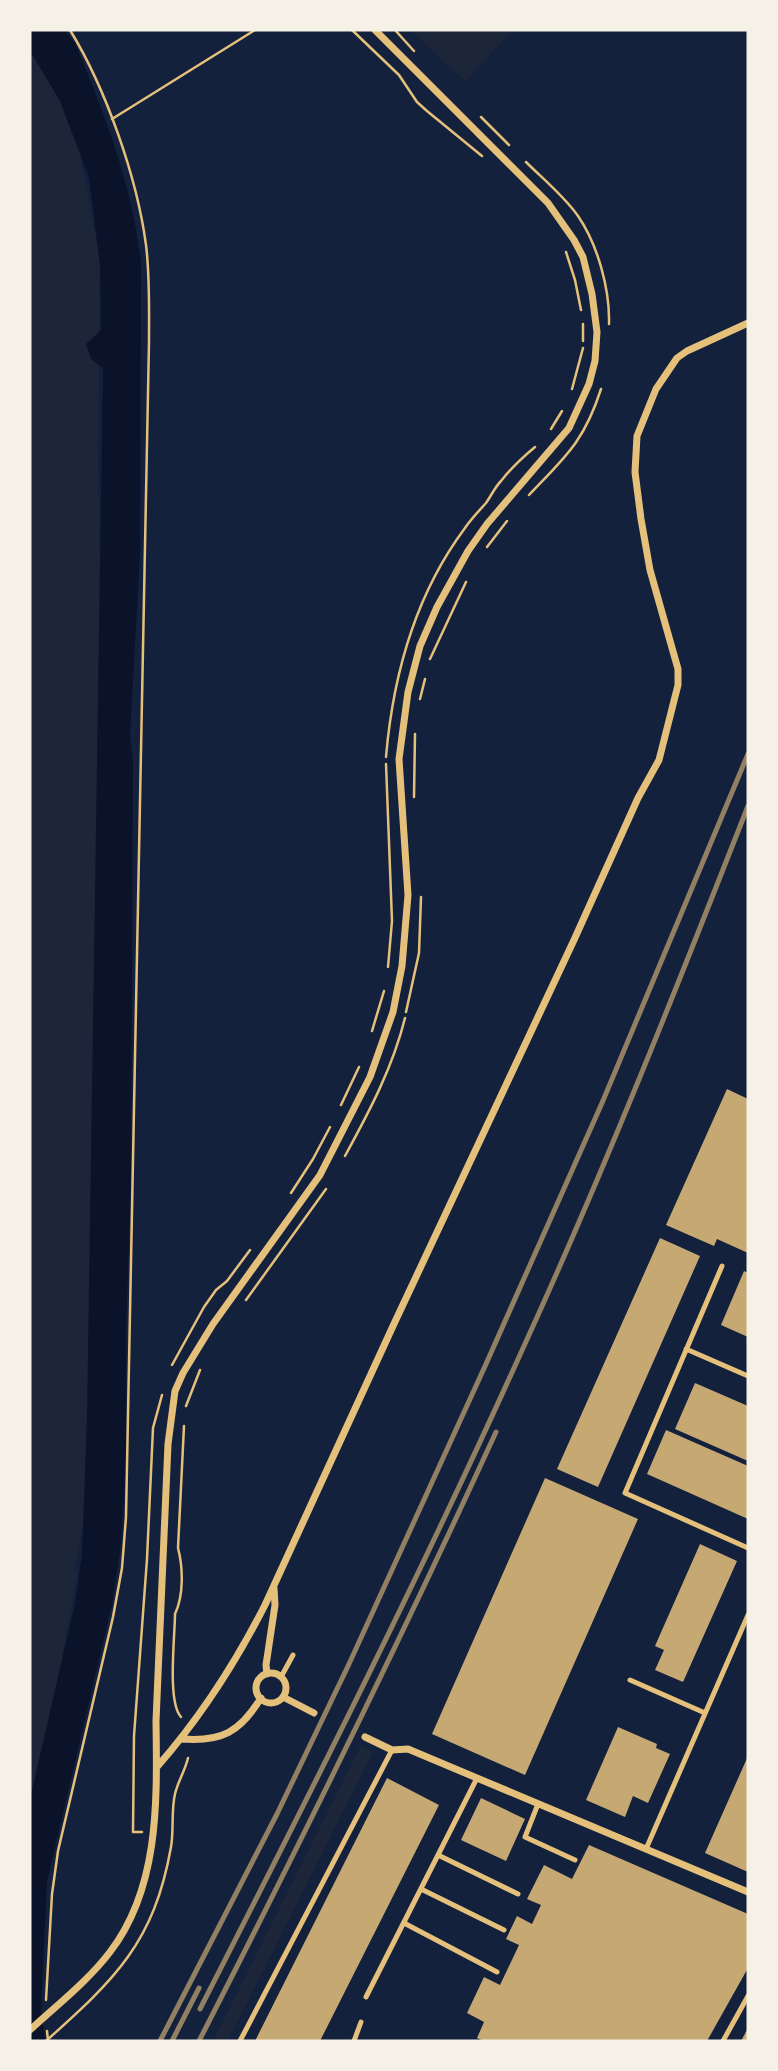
<svg xmlns="http://www.w3.org/2000/svg" width="778" height="2071" font-family="Raleway,sans-serif">
<style>
.green{fill:#1d2539}
.water{fill:#0b132b}
.building{fill:#c6a872}
.lines{fill:none;stroke-linecap:round;stroke-linejoin:round}
.path{stroke:#e5c07b;stroke-width:2.5}
.service{stroke:#e5c07b;stroke-width:5}
.minor{stroke:#e5c07b;stroke-width:7}
.rail{stroke:#918062;stroke-width:5}
</style>
<rect width="100%" height="100%" fill="#14213d"/>
<path class="green" d="M410,30H513L465,81Z
M30,48L74,122L100,259L98,467L103,686L87,1499L75,1571L78,1570L55,1697L30,1876Z
M361,1745L373,1752L228,2041H213Z"/>
<path class="water" d="M30,30H65L75,43C106,118 131,181 141,262L140,554L130,737L133,761L131,1182L126,1332V1464L121,1545L112,1604L47,1882L41,2008L45,2041H30V1799L75,1603L82,1554L87,1417L103,368L91,359L86,344L101,330L100,265L89,178L60,101L30,51Z"/>
<path class="building" d="M727,1089L748,1099V1253L717,1239L714,1246L666,1225Z
M660,1238L700,1256L598,1487L557,1469Z
M744,1271L748,1273V1337L721,1325Z
M695,1383L748,1406V1461L675,1429Z
M666,1430L748,1466V1519L647,1474Z
M545,1478L638,1519L525,1775L432,1734Z
M700,1544L737,1561L683,1682L655,1670L664,1650L655,1646Z
M618,1727L657,1744L656,1748L670,1754L648,1803L633,1796L625,1817L586,1800Z
M748,1756V1872L705,1853Z
M387,1778L439,1805L320,2041H255Z
M481,1798L525,1819L506,1861L461,1840Z
M589,1845L748,1914V1968L707,2041H484L477,2038L484,2022L467,2013L484,1977L500,1985L519,1945L506,1939L517,1916L532,1924L541,1905L527,1899L544,1865L572,1879Z
M748,2028V2041H741Z"/>
<g class="lines">
<path class="path" d="M352,30L399,75L417,102L427,111L482,156
M395,30L414,51
M481,117L509,145
M112,119L255,30
M526,162C543,179 564,196 578,216C598,245 610,290 609,324
M566,252L575,280L581,310
M583,324V341
M572,389L583,348
M551,429L562,411
M529,495C565,457 584,442 601,389
M487,547L507,521
M430,659L466,582
M420,699L425,679
M386,757C393,675 415,595 465,528C471,519 479,511 486,503C491,496 495,487 501,481C511,468 523,457 535,447
M386,764L392,921L388,967
M414,797L415,734
M406,1012L419,953L421,897
M372,1031L384,991
M341,1105L359,1067
M345,1156C369,1112 393,1067 405,1018
M291,1193L313,1159L330,1127
M246,1300L326,1189
M172,1365L204,1307L216,1290L227,1281L250,1250
M186,1406L200,1370
M181,1717C167,1702 175,1636 175,1614C184,1595 183,1567 178,1548L184,1426
M142,1832H133L134,1736L147,1559L153,1428L162,1395
M46,2000L52,1894L58,1851L113,1617L122,1568L126,1517L149,342C149,310 150,277 146,245C137,177 106,89 70,30
M47,2031L48,2041
M46,2041C115,1979 154,1943 171,1847C174,1830 171,1811 175,1794C178,1781 185,1771 188,1758"/>
<path class="service" d="M722,1266L625,1493L748,1548
M686,1349L748,1376
M281,1677L293,1655
M630,1680L705,1713
M538,1804L525,1837L575,1860
M646,1849L748,1615
M438,1855L518,1894
M421,1889L504,1930
M404,1923L497,1972
M366,1997L477,1778
M240,2041L392,1750
M354,2041L361,2022
M723,2041L748,1996"/>
<path class="minor" d="M256 1688a15 15 0 1 1 30 0a15 15 0 1 1-30 0Z
M267,1674L266,1665L275,1605L274,1588
M283,1697L314,1713
M365,1737L392,1750L408,1749L748,1892
M182,1739C222,1742 240,1732 261,1698
M157,1767C200,1718 236,1662 265,1605L393,1326L574,940L638,798L659,760L678,685V669L650,570L641,519L635,472L637,436L656,389L677,358L687,351L748,323
M30,2030C57,2005 88,1981 110,1952C160,1887 157,1799 156,1721L168,1444L175,1391L183,1373L213,1324L320,1175L370,1077L393,1012L402,966L408,895L399,759L408,692L420,646L437,607L468,551L487,524L569,428L589,384L595,361L597,332L592,294L583,257L574,240L548,203L375,30"/>
<path class="rail" d="M200,2009C312,1790 423,1570 524,1346C605,1169 677,987 748,806
M160,2041L277,1814L349,1664L486,1364L602,1103L748,754
M172,2041L199,1988
M199,2041C302,1840 402,1637 496,1432"/>
</g>
<rect width="778" height="2071" fill="none" stroke="#f6f1e7" stroke-width="63"/>
</svg>
